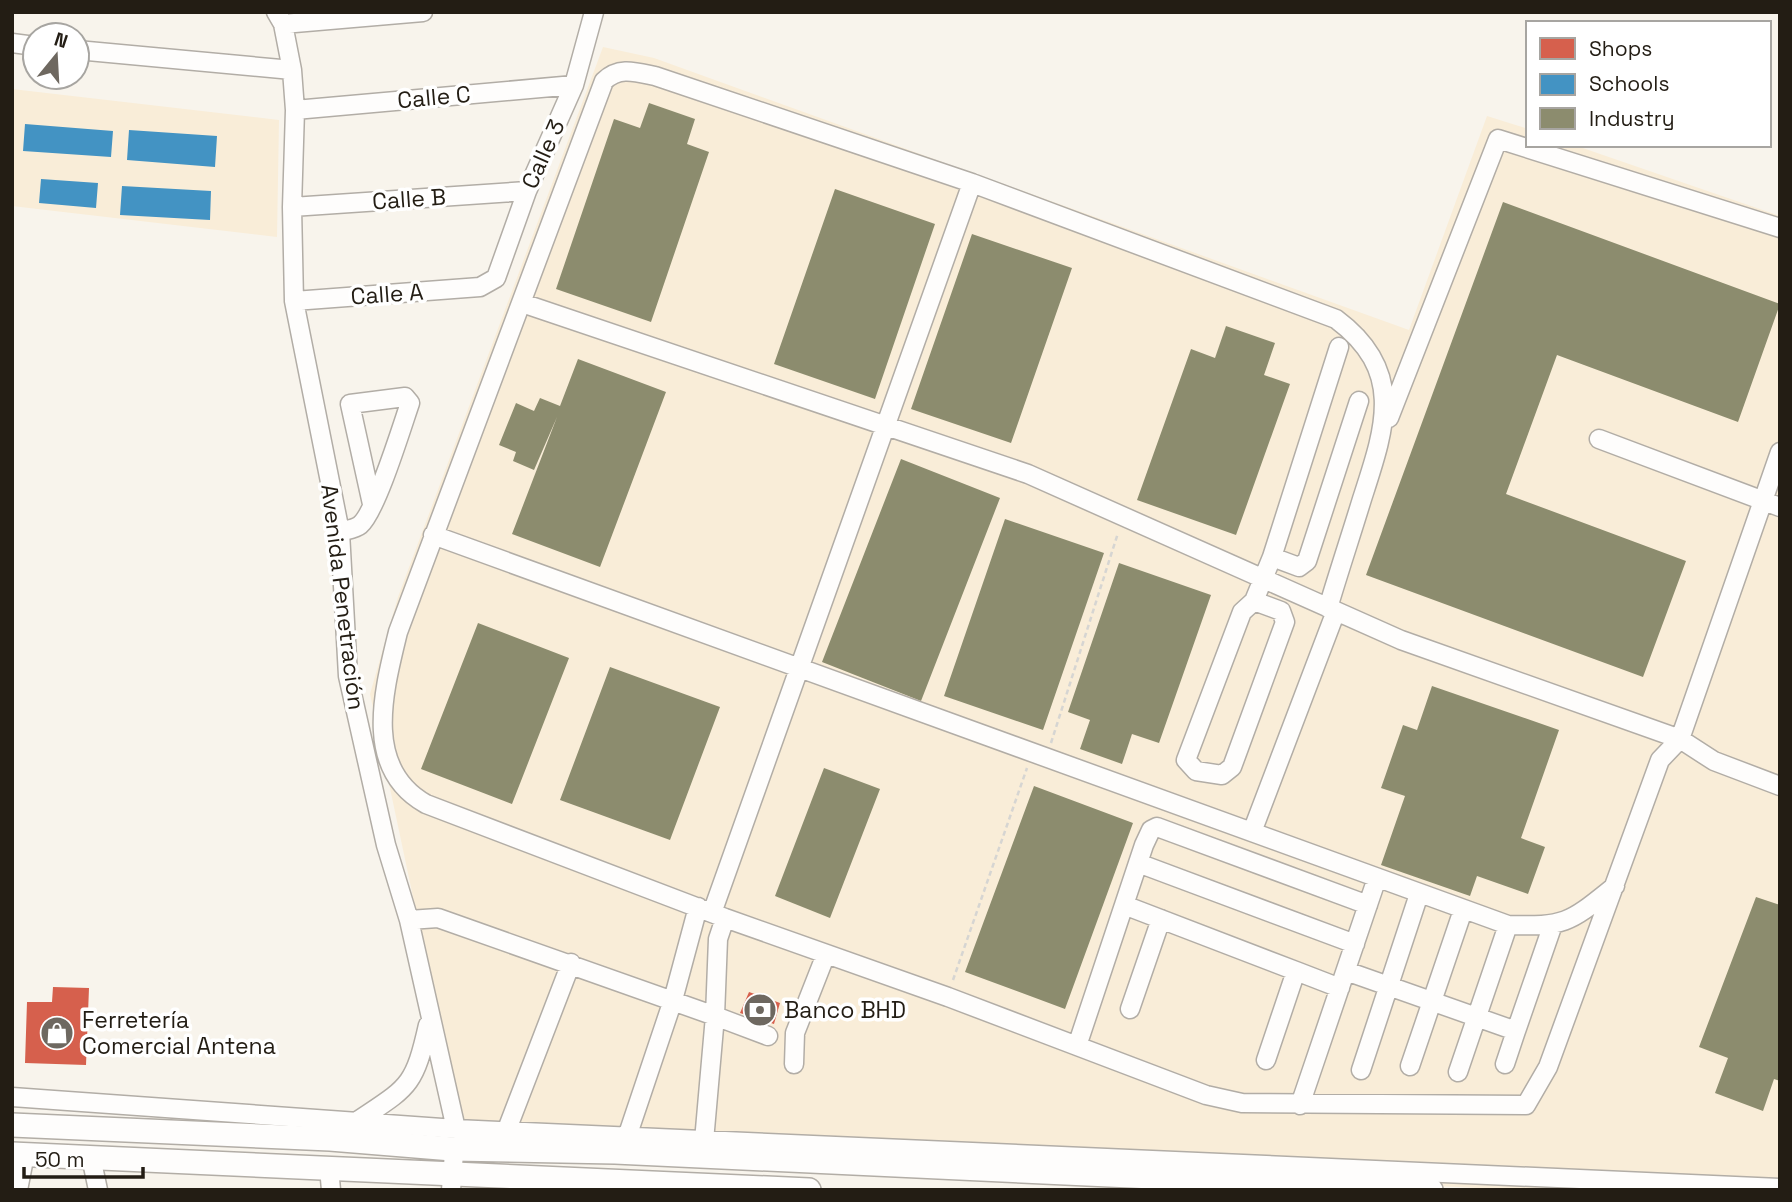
<svg xmlns="http://www.w3.org/2000/svg" width="1792" height="1202" font-family="'Space Grotesk',sans-serif">
<style>
.built{fill:#f9edd8}
.shops{fill:#d6604d}
.schools{fill:#4393c3}
.industry{fill:#8c8c6e}
.lines{fill:none;stroke-linecap:round;stroke-linejoin:round}
.minor-casing{stroke:#b2ada6;stroke-width:21}
.major-casing{stroke:#b2ada6;stroke-width:26}
.path{stroke:#d6d5d2;stroke-width:2.5;stroke-dasharray:5 3.5;stroke-linecap:butt}
.minor{stroke:#fefdfc;stroke-width:18}
.major{stroke:#fefdfc;stroke-width:23}
.labels{text-anchor:middle;stroke-width:7;stroke-linejoin:round;paint-order:stroke}
.street-label{font-size:23px;fill:#231d14;stroke:#fff}
.poi-label{font-size:23px;fill:#231d14;stroke:#fff;text-anchor:start}
</style>
<rect width="100%" height="100%" fill="#f8f4ec"/>
<path class="built" d="M603,47L654,58L1409,330L1487,116L1528,129V145H1574L1780,216V1190H1522L465,1142L370,694L398,597Z
M12,89L279,120L277,237L12,206Z"/>
<path class="shops" d="M53,987L89,988L86,1065L25,1063L27,1002H52Z
M749,992L780,1003L774,1024L740,1013Z"/>
<path class="schools" d="M25,124L113,131L111,157L23,151Z
M129,130L217,136L215,167L127,160Z
M41,179L98,183L96,208L39,203Z
M122,186L211,191L210,220L120,215Z"/>
<path class="industry" d="M649,103L695,119L687,144L709,152L651,322L556,289L614,119L640,128Z
M835,189L935,224L875,399L774,364Z
M1503,202L1780,304L1738,422L1557,355L1506,494L1686,561L1643,677L1366,575Z
M972,234L1072,268L1011,443L911,409Z
M1226,326L1275,343L1264,375L1290,384L1236,535L1137,500L1191,349L1215,358Z
M578,359L666,392L600,567L512,534L557,417L534,470L513,461L516,452L499,445L516,403L534,411L540,398L560,406Z
M901,459L1000,498L921,701L822,662Z
M1005,519L1104,553L1043,730L944,696Z
M1119,563L1211,595L1159,743L1132,734L1122,764L1080,749L1090,720L1068,712Z
M478,623L569,658L512,804L421,769Z
M610,667L720,707L670,840L560,800Z
M1432,686L1559,730L1521,838L1545,847L1528,894L1477,876L1470,896L1381,865L1405,796L1381,788L1403,725L1417,730Z
M824,768L880,789L830,918L775,896Z
M1034,786L1133,823L1065,1009L965,972Z
M1756,897L1780,905V1081L1774,1079L1763,1111L1715,1093L1728,1058L1699,1047Z"/>
<g class="lines">
<defs>
<path id="minor" d="M276,12L283,24L292,70L295,110L292,207L294,301L340,532L348,676L386,845L409,920L456,1129L451,1190
M283,24L423,12
M12,43L35,46
M77,50L292,70
M295,110L574,85
M292,207L527,191
M294,301L480,287L496,278L527,191L574,85L594,12
M522,303L1028,474L1401,640L1680,739L1714,761L1780,786
M1389,418L1498,139L1780,228
M1599,439L1780,507
M340,532C346,530 355,529 360,525C376,512 402,426 410,403L405,397L350,404L372,504
M433,535L1508,925C1567,927 1570,922 1615,886
M1272,557L1339,347
M1254,601L1281,611L1285,622L1232,767L1222,775L1196,771L1186,760L1242,612L1254,601L1272,557L1299,567L1307,561L1359,401
M1328,608C1339,571 1351,535 1362,499C1385,428 1406,371 1336,319L972,183L655,76C636,72 619,66 604,81L398,632C384,690 362,768 426,804L725,918L948,997L1206,1095L1242,1103L1526,1105L1548,1067L1660,760L1680,739L1780,452
M1252,832L1336,611
M1138,863L1355,944
M1124,905L1296,971L1266,1060
M712,913L972,183
M725,918L718,939L715,1016L768,1036
M409,920L438,918L715,1016L704,1141
M1296,971L1340,988
M1346,971L1516,1031L1552,927
M1130,1009L1161,919
M1077,1046L1144,845L1151,830L1157,827L1368,905
M794,1064L795,1033L826,954
M1505,1064L1516,1031
M1410,1066L1463,910
M1361,1070L1419,894
M1458,1072L1508,925
M12,1097L456,1129L1780,1188
M1300,1105L1377,878
M356,1122C408,1087 414,1088 428,1025
M506,1132L571,963
M627,1137L673,1000L698,907
M91,1157L98,1190
M329,1168L331,1190
M18,1190L25,1154"/>
<path id="major" d="M12,1125L330,1139L452,1149L615,1152L1431,1190
M12,1154L809,1190"/>
</defs>
<use href="#minor" class="minor-casing"/>
<use href="#major" class="major-casing"/>
<path class="path" d="M1051,743L1118,533
M953,980L1027,768"/>
<use href="#minor" class="minor"/>
<use href="#major" class="major"/>
</g>
<defs>
<symbol id="bank-disc" viewBox="-11 -11 22 22"><circle r="9.5" fill="#6e6860" stroke="#fff"/><path d="M-6-4H6V4H-6ZM0-2.3a2.3 2.3 0 1 0 0 4.6a2.3 2.3 0 1 0 0-4.6Z" fill="#fff"/></symbol>
<symbol id="shop-disc" viewBox="-11 -11 22 22"><circle r="9.5" fill="#6e6860" stroke="#fff"/><path d="M-5-2.5h2.3a2.7 3.5 0 0 1 5.4 0H5L5.5 6h-11ZM-1.5-2.5h3a1.5 2.3 0 0 0-3 0Z" fill="#fff"/></symbol>
</defs>
<g fill-rule="evenodd">
<use href="#bank-disc" x="741" y="991" width="38" height="38"/>
<use href="#shop-disc" x="38" y="1014" width="38" height="38"/>
</g>
<g class="labels">
<g class="street-label">
<text transform="translate(434 97) rotate(-5)" y="8">Calle C</text>
<text transform="translate(543 154) rotate(-66)" y="8">Calle 3</text>
<text transform="translate(409 199) rotate(-4)" y="8">Calle B</text>
<text transform="translate(387 294) rotate(-4)" y="8">Calle A</text>
<text transform="translate(343 597) rotate(83)" y="8">Avenida Penetración</text>
</g>
<g class="poi-label">
<text x="784" y="1018">Banco BHD</text>
<text x="82" y="1028">Ferretería<tspan x="82" dy="26">Comercial Antena</tspan></text>
</g>
</g>
<rect width="1792" height="1202" fill="none" stroke="#231d14" stroke-width="28"/>
<rect x="1526" y="21" width="245" height="126" fill="#ffffff" stroke="#a7a5a1" stroke-width="2"/>
<rect x="1540" y="38" width="35" height="21" fill="#d6604d" stroke="#a7a5a1" stroke-width="2"/>
<text x="1589" y="56" font-size="21" fill="#231d14">Shops</text>
<rect x="1540" y="74" width="35" height="21" fill="#4393c3" stroke="#a7a5a1" stroke-width="2"/>
<text x="1589" y="91" font-size="21" fill="#231d14">Schools</text>
<rect x="1540" y="108" width="35" height="21" fill="#8c8c6e" stroke="#a7a5a1" stroke-width="2"/>
<text x="1589" y="126" font-size="21" fill="#231d14">Industry</text>
<g transform="translate(56 56) rotate(18)"><circle r="33" fill="#ffffff" stroke="#a7a5a1" stroke-width="2"/>
<path d="M0-5L12 26L0 18L-12 26Z" fill="#6e6860"/>
<text y="-10" font-size="19" font-weight="bold" text-anchor="middle" fill="#231d14">N</text>
</g>
<path d="M24 1167v10h119v-10" fill="none" stroke="#231d14" stroke-width="3.5"/>
<text x="35" y="1167" font-size="21" fill="#231d14" stroke="#ffffff" stroke-width="5" paint-order="stroke">50 m</text>
</svg>
